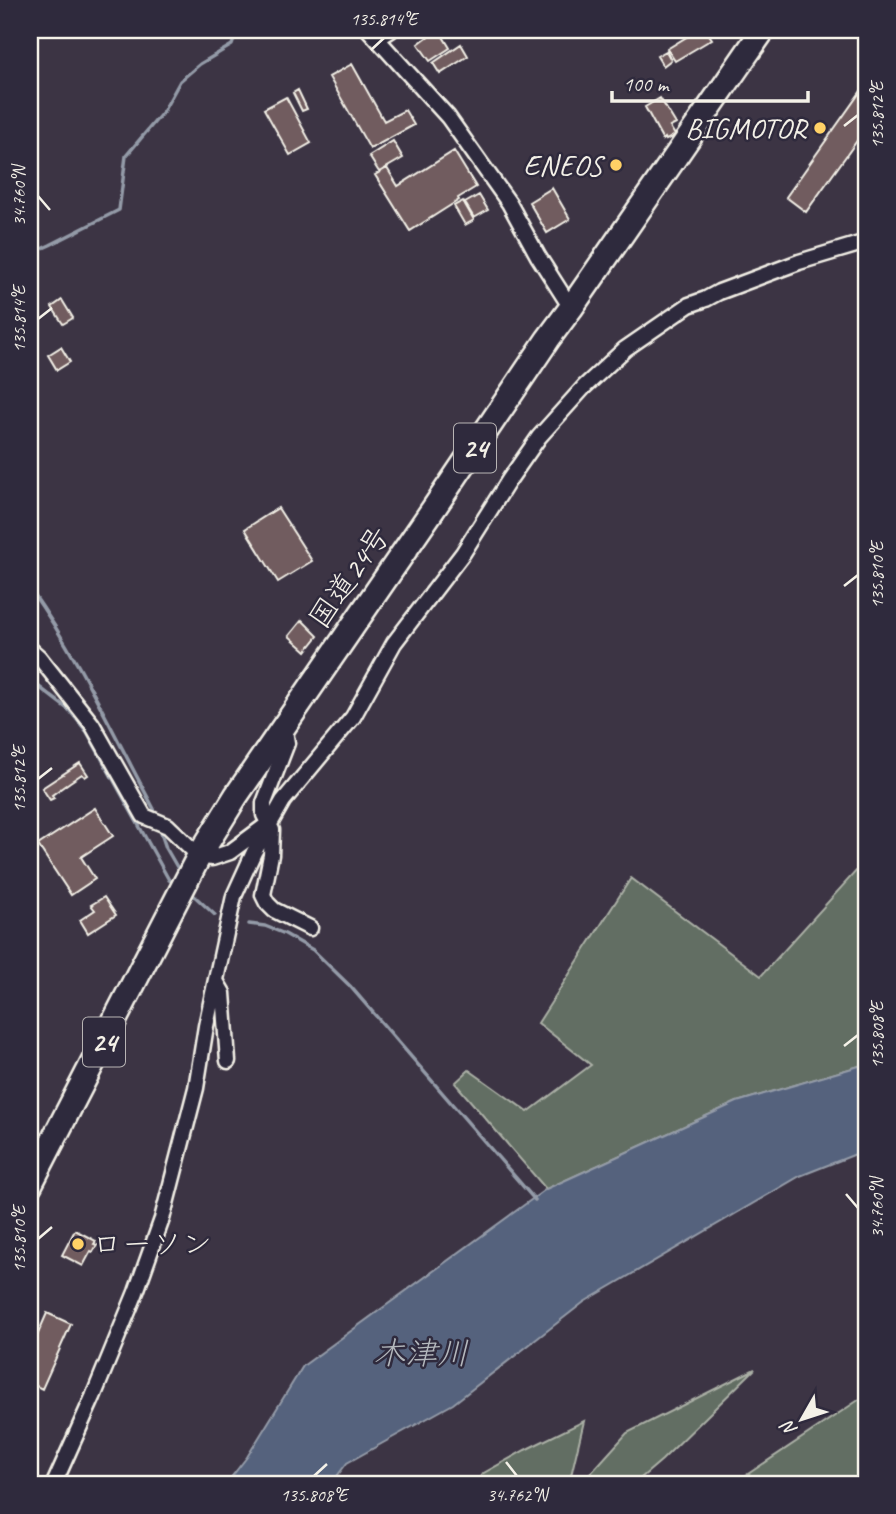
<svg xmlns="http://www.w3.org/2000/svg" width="896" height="1514" font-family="Caveat,'Klee One',sans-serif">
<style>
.green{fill:#626e63;stroke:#abb0a6;stroke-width:2}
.water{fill:#54627d;stroke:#949ba8;stroke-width:2}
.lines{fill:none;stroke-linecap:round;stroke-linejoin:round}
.stream{stroke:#949ba8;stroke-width:3.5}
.building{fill:#715c5e;stroke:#f4f1e8;stroke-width:2}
.minor-casing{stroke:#f4f1e8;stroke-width:19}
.trunk-casing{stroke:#f4f1e8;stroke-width:28}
.minor{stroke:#2f2a3d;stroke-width:14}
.trunk{stroke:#2f2a3d;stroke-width:23}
.ticks{fill:none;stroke:#f4f1e8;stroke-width:2.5}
.poi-dot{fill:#ffd166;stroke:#2f2a3d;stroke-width:2.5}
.labels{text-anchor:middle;stroke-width:5;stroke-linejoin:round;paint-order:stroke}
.shield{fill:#2f2a3d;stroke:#b9b5b5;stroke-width:2}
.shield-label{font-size:28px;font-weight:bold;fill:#f4f1e8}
.poi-label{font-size:30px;fill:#f4f1e8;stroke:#2f2a3d;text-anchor:end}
.street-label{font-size:30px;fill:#f4f1e8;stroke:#2f2a3d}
.water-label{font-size:32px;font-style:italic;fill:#b4b8bd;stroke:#2f2a3d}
.neatline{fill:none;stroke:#f4f1e8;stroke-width:2.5}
.ticks-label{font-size:18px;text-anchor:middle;fill:#f4f1e8}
</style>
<rect width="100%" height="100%" fill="#3c3444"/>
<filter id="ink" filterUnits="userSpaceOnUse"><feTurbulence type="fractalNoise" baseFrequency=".0143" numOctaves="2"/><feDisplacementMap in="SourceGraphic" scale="14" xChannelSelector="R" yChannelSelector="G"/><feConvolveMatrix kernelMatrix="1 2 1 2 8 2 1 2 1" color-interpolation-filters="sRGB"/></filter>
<g filter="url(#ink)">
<path class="green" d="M866,860V1064L737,1102L546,1189L455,1083L469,1070L528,1112L591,1065L538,1023L631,878L761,976Z
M755,1369L662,1460L634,1484H581L627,1433Z
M866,1395V1484H733Z
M584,1421L569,1484H476L482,1474L525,1450Z"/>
<path class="water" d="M866,1064V1150L800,1176L584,1302L453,1404L347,1463L331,1484H226L247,1457L303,1366L546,1189L737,1102Z"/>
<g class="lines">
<path class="stream" d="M30,254L50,245L119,210L126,156L163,112L180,81L200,64L232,45L237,30
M30,589C79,658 114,735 154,809L156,816
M30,680L69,710L87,732L169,880L175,883
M159,827L166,848L181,874
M190,892L215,915
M249,924L265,926L285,934L313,950L350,986L535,1200"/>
</g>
<path class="building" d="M434,30H439L450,48L430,61L418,44L434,32Z
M698,30H706L712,39L675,61L667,49Z
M461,44L468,56L440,74L433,63Z
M666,51L671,60L663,66L657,56Z
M352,64L384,121L405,110L414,125L370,149L329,77Z
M866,84V128L806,212L786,197Z
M298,90L307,109L302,111L293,93Z
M286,97L311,143L290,155L264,109Z
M660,98L676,124L670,127L675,135L666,140L665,138L663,140L645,107Z
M393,141L403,158L379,172L369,156Z
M454,151L476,187L458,198L459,200L410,231L375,175L387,168L398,186Z
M552,188L570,219L547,233L529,202Z
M479,195L488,210L474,218L465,203Z
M463,201L474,220L465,225L454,206Z
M62,300L73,318L63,324L52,307Z
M61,347L70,362L57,370L48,355Z
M278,508L312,561L278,582L245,529Z
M302,620L318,636L306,651L289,636Z
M80,763L88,775L85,777L82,774L70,782L52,795L54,798L50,800L42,788Z
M95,808L113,836L81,857L95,879L71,895L38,845Z
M104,897L116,915L88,933L80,920L95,910L91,905Z
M75,1230L96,1241L94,1244L97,1245L93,1252L91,1251L83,1266L62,1255Z
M47,1313L71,1324L42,1389L30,1383V1352Z"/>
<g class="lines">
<defs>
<path id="minor" d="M369,30L448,117L509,203L538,256L571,308
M377,39L391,30
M30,649L39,657L92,724L144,816L168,826L199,856L212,858L230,852L265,826
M284,725L287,743L264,803V815L272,830L271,855L263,895L267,903L274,910L310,928
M216,981L223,993L228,1061
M54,1484L93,1397L136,1292L162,1219L196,1088L206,1026L234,896L254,852L283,801L353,717L394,643L463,553L509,480L539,437L584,387L625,349L689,305L706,299L719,292L799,262L866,242"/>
<path id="trunk" d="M30,1185L199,856L236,796L436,505L548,339L571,308L763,30"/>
</defs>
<use href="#minor" class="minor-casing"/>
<use href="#trunk" class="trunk-casing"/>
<use href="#minor" class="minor"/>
<use href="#trunk" class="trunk"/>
</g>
</g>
<path class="ticks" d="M371,50L384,38M844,126L858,115M38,196L50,210M38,319L52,308M844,586L858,575M38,779L52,768M844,1046L858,1035M846,1194L858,1208M38,1239L52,1227M506,1462L517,1476M314,1476L327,1464"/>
<g class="poi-dot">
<circle cx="820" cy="128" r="7"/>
<circle cx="616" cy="165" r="7"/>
<circle cx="78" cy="1244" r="7"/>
</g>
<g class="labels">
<g class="shield">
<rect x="454" y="423.5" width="42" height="49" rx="5"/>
<rect x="83" y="1017.5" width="42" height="49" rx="5"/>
</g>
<g class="shield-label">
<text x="475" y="458">24</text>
<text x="104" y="1052">24</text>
</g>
<g class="poi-label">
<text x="806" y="138">BIGMOTOR</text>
<text x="602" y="175">ENEOS</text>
<text x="92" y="1254" text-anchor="start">ローソン</text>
</g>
<g class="street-label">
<text transform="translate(349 577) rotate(-55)" y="10">国道24号</text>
</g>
<g class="water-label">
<text x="421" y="1364">木津川</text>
</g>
</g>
<rect width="896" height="1514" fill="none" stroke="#2f2a3d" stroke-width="77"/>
<g transform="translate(802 1419) rotate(231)" stroke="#2f2a3d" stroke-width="5" paint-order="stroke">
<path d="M0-5L12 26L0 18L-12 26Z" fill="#f4f1e8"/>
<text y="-10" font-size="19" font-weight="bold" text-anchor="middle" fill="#f4f1e8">N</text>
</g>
<path d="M612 91v10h196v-10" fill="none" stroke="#f4f1e8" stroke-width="3.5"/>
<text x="623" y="91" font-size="21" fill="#f4f1e8" stroke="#2f2a3d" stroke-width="5" paint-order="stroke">100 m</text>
<rect x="38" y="38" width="820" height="1438" class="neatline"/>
<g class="ticks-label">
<text x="384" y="25">135.814°E</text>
<text transform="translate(877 115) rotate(-90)" y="6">135.812°E</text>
<text transform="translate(19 196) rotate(-90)" y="6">34.760°N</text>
<text transform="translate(19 319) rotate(-90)" y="6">135.814°E</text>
<text transform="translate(877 575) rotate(-90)" y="6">135.810°E</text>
<text transform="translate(19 779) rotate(-90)" y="6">135.812°E</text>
<text transform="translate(877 1035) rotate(-90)" y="6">135.808°E</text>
<text transform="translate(877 1208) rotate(-90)" y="6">34.760°N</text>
<text transform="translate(19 1239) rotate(-90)" y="6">135.810°E</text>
<text x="314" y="1501">135.808°E</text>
<text x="517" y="1501">34.762°N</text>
</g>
</svg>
